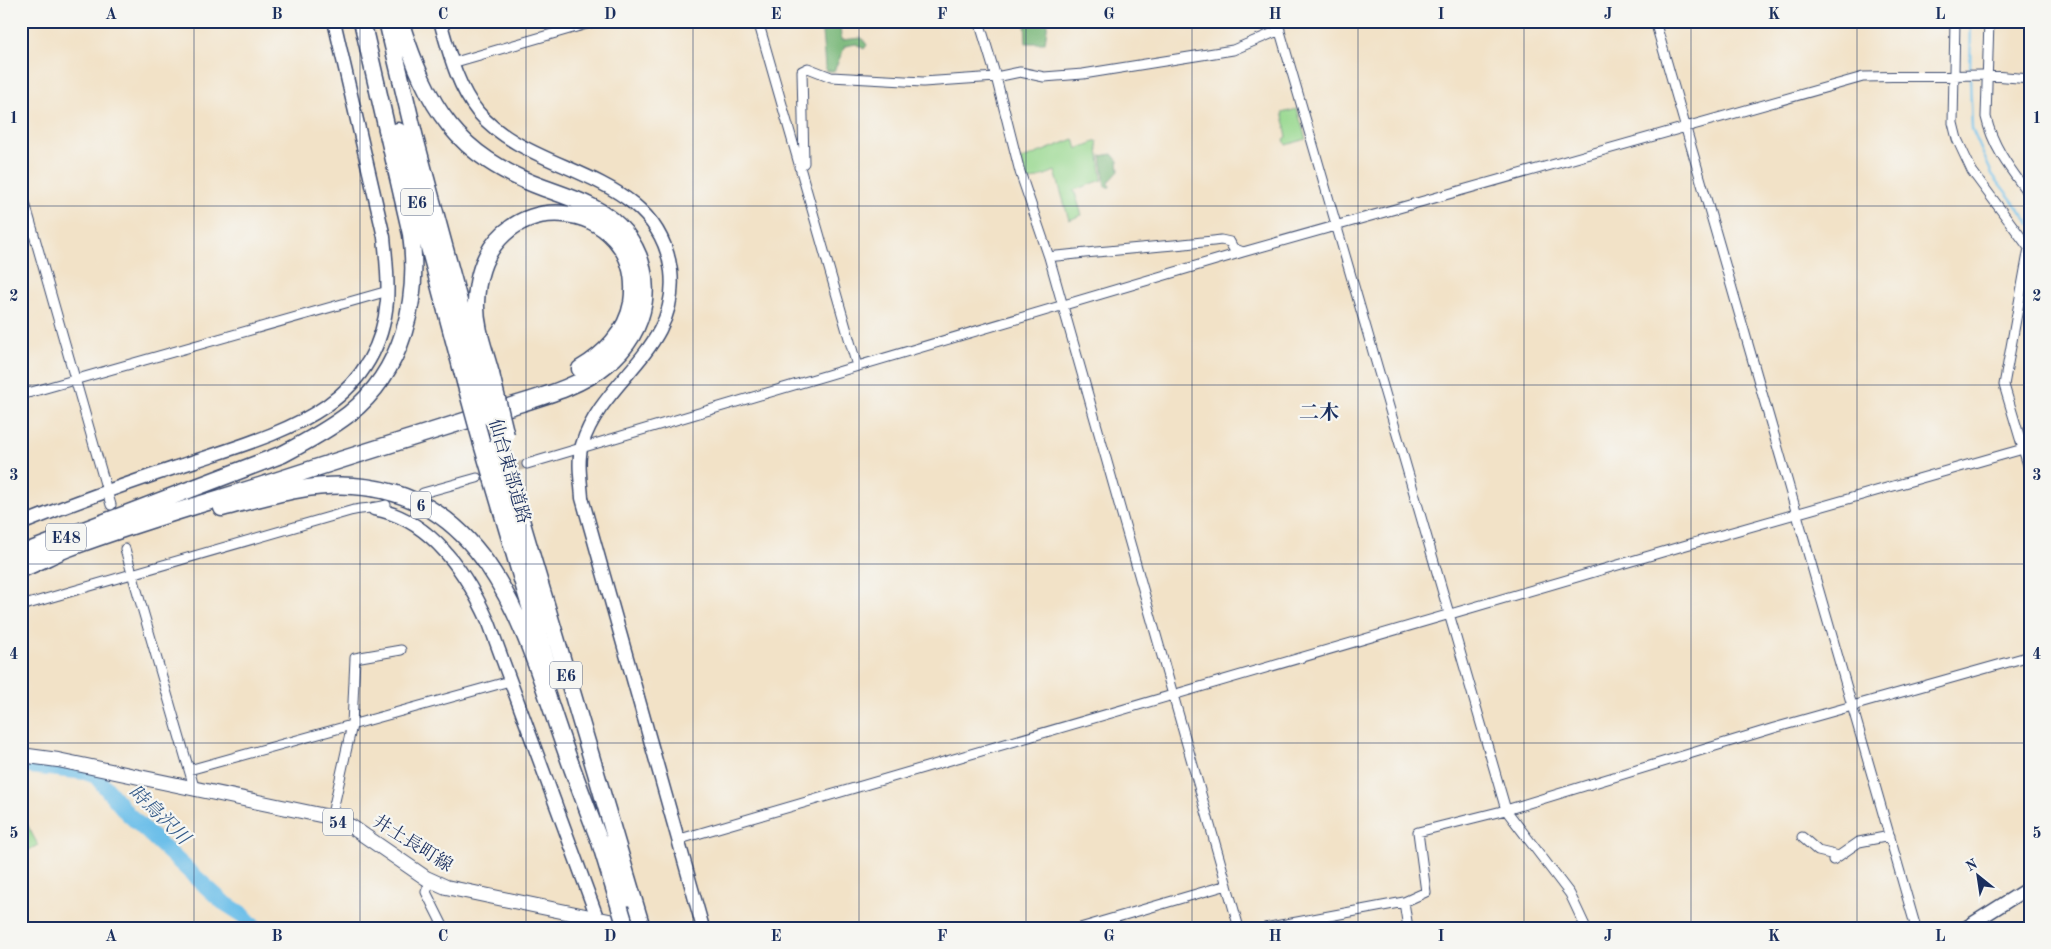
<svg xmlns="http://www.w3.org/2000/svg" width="2051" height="949" font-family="'Old Standard TT','Noto Serif JP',serif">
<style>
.green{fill:#98d88f;stroke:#5a8476}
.forest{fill:#7ab87a;stroke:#4a746c}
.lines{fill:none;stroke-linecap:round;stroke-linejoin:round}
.stream{stroke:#6dbfe9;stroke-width:2.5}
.river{stroke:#6dbfe9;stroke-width:16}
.street-tunnel{stroke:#c7beb2;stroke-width:9;stroke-dasharray:9 4.5;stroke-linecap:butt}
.street-casing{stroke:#3b4a6e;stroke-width:11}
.secondary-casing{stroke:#3b4a6e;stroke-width:15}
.primary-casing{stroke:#3b4a6e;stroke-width:16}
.highway-casing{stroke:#3b4a6e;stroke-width:19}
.street{stroke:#fff;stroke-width:9}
.secondary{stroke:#fff;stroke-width:12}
.primary{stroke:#fff;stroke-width:14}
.highway{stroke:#fff;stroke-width:16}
.highway-bridge-casing{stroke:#3b4a6e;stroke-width:19;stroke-linecap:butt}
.highway-bridge{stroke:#fff;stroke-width:16}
.grid{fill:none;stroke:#1b2f5e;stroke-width:1;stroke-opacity:0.55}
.labels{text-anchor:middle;stroke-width:4.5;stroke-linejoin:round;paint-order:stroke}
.shield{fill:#f6f6f2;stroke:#5d6b8a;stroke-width:1}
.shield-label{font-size:16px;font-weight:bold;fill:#1b2f5e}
.street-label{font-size:18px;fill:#1b2f5e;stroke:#f6f6f2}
.water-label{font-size:19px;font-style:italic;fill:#345a88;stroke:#f6f6f2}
.quarter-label{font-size:20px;font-weight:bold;fill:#1b2f5e;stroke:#f6f6f2}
.neatline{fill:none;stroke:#1b2f5e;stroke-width:2}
.grid-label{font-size:16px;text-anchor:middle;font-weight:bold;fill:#1b2f5e}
</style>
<rect width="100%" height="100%" fill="#f6f6f2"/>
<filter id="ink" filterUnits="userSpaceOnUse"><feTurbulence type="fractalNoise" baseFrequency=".02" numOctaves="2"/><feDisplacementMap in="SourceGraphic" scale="10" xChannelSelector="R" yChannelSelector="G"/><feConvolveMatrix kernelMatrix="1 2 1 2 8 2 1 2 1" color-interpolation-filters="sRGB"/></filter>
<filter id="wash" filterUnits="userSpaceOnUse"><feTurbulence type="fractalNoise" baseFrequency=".0096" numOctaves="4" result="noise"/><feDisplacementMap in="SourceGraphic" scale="20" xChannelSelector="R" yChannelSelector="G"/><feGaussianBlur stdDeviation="1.12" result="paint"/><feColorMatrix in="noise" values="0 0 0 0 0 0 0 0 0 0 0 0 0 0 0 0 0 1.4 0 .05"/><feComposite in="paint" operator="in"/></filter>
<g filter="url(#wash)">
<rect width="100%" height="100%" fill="#f2e2c7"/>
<path class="green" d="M1297,109L1306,139L1286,145L1284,139L1287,137L1285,128L1286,127L1282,113Z
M1074,139L1077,149L1097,141L1102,180L1074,190L1082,215L1069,220L1055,171L1028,182L1020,160Z
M21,813L38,845L21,854Z"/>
<path class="forest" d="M821,21H840L841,40L862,38L867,45L864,49L856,44L845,46L834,71H827L825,67Z
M1025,21H1048L1045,43H1026Z
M1112,154L1118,161L1119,171L1109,182L1110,187H1105L1101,156Z"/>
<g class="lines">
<path class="stream" d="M1970,72L1971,21
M1970,78L1972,129L1992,174L2030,224"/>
<path class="river" d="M21,765L85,772L96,776L127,813L189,871L223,902L242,914L255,928"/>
</g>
</g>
<g filter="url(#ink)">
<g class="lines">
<path class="street-tunnel" d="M477,478L527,464
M111,505L125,549"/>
<defs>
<path id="street" d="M758,21L857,366
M979,21L996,77L1020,172L1049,257L1239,928
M1277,21L1506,810L1570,894L1586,928
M1655,21L1916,928
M1955,21L1953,123L1957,139L1972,171L2029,248L2004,385L2030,472
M1989,21L1986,117C1993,148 2011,170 2030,196
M452,63L597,21
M799,167L804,163L802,71L808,68L831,77L923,82L996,77L1020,72L1044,77L1083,74L1233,50L1280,30
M21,189L111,505
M1049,257C1106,250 1164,247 1221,240L1230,242L1233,248L1243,252L1863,77L1982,75L2030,79
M21,395L388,291
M527,464L1243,252
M423,493L477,478
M125,549L194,787
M21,606L350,511C362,508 374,509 386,505
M189,770L510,681
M331,819L352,725L355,658L401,650
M1802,837L1818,851L1839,856
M680,839L1683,546L2023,449
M1833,860L1859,842L1890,836
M431,880L426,892L444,928
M1404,902L1408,928
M21,920L24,928
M1080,928L1227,885
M1265,928L1404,902L1426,892L1418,832L1506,810L1774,728L2030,656"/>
<path id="secondary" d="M440,21C449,52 457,86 478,112C532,177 658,169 671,271C680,349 602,379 582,445C577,462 581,481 582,498L703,928
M374,509C432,519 467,574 489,623L601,928
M21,524C78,501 137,480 195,461C279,433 378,408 387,301C389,280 386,259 384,237L334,21
M1965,928L2030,887"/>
<path id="primary" d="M21,755L58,760L325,816L352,827L426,878L446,887L633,926"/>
<path id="highway" d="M387,21L415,138L480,379
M398,131L465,382
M491,374C485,351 475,327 476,303C480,174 648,194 632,303C627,332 604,355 580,369
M497,439L642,928
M482,444L552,681
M222,508C265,497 308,483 353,486C484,494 522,621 557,725C571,767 587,808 603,850
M112,521L139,514
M21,554L283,454C306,442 328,430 349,414C403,371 420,300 411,234L362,21
M21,569C37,563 51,555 66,549C130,525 195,506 260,486C312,469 365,452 417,436C449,426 480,416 512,406C544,396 581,386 607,364C648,332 658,274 625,233C605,208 572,198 544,188C455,155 428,108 400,21
M599,839L620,908"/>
</defs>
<use href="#street" class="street-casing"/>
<use href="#secondary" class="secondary-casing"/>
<use href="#primary" class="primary-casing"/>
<use href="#highway" class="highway-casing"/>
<use href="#street" class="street"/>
<use href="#secondary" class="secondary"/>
<use href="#primary" class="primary"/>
<use href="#highway" class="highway"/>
<defs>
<path id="highway-bridge" d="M491,374L506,436
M480,379L491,418
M465,382L482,444
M620,908L626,928"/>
</defs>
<use href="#highway-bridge" class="highway-bridge-casing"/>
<use href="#highway-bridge" class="highway-bridge"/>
</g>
</g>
<path class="grid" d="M194,21V928M360,21V928M526,21V928M693,21V928M859,21V928M1026,21V928M1192,21V928M1358,21V928M1524,21V928M1691,21V928M1857,21V928M21,206H2030M21,385H2030M21,564H2030M21,743H2030"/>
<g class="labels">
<g class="shield">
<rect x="401" y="188.5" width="32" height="27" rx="4"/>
<rect x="411" y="491.5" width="20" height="27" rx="4"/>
<rect x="46" y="523.5" width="40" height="27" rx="4"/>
<rect x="550" y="661.5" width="32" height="27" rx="4"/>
<rect x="323" y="808.5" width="30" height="27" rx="4"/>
</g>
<g class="shield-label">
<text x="417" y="208">E6</text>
<text x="421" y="511">6</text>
<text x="66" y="543">E48</text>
<text x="566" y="681">E6</text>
<text x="338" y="828">54</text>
</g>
<g class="street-label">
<text transform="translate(510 471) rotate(74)" y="6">仙台東部道路</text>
<text transform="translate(413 843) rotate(32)" y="6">井土長町線</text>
</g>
<g class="water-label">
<text transform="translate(160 814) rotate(44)" y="7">時鳥沢川</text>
</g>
<g class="quarter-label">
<text x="1319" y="419">二木</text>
</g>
</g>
<rect width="2051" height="949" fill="none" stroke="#f6f6f2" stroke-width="55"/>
<g transform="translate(1978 876) rotate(330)" stroke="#f6f6f2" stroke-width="4" paint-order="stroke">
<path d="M0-4L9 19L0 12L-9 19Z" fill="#1b2f5e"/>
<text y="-8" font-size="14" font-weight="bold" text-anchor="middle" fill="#1b2f5e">N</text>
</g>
<rect x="28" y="28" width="1996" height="894" class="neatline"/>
<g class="grid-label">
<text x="111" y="19">A</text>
<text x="277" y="19">B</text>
<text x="443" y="19">C</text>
<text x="610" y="19">D</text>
<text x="776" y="19">E</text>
<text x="942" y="19">F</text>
<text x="1109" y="19">G</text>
<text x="1275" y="19">H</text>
<text x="1441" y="19">I</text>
<text x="1608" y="19">J</text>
<text x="1774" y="19">K</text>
<text x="1940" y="19">L</text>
<text x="14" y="123">1</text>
<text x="2037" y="123">1</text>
<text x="14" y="301">2</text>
<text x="2037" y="301">2</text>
<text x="14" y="480">3</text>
<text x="2037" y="480">3</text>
<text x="14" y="659">4</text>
<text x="2037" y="659">4</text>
<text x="14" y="838">5</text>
<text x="2037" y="838">5</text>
<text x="111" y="941">A</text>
<text x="277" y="941">B</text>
<text x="443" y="941">C</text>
<text x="610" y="941">D</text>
<text x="776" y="941">E</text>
<text x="942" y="941">F</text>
<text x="1109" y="941">G</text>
<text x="1275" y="941">H</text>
<text x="1441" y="941">I</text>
<text x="1608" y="941">J</text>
<text x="1774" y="941">K</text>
<text x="1940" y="941">L</text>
</g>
</svg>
